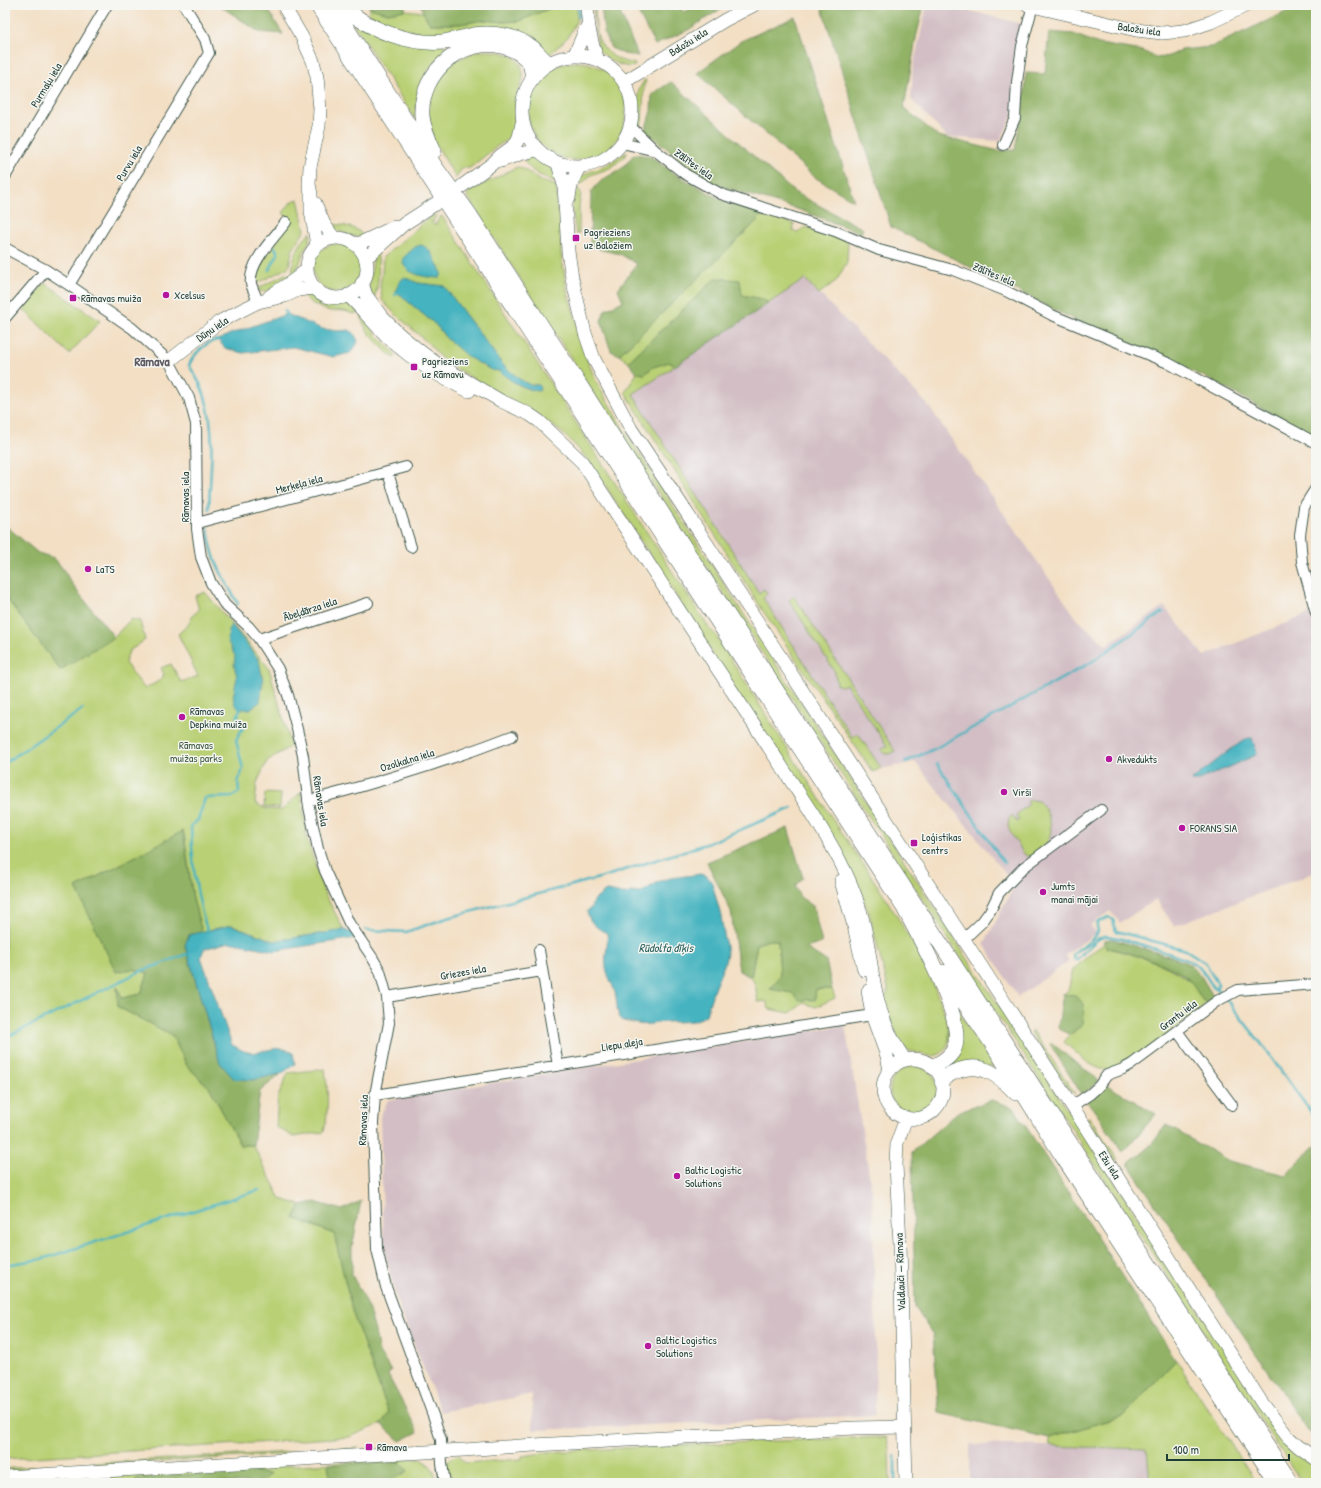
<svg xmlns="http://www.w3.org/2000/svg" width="1321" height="1488" font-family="'Patrick Hand',sans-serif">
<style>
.industrial{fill:#d2bec4}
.green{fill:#b9d074;stroke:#6c8654;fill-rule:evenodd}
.forest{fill:#92b266;stroke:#58784d}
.water{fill:#45b3c0;stroke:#32787a}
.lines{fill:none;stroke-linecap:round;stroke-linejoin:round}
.stream{stroke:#45b3c0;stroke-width:2.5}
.minor-casing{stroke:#3f554a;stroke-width:12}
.major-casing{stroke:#3f554a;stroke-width:14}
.highway-casing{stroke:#3f554a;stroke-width:16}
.minor{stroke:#fff;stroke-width:10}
.major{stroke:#fff;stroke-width:13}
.highway{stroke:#fff;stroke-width:15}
.poi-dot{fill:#b5179e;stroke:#f6f6f2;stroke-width:1.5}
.labels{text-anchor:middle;stroke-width:3;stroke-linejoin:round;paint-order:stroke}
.street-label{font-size:11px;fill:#1f3d34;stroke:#f6f6f2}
.poi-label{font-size:11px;fill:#1f3d34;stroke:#f6f6f2;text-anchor:start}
.park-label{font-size:11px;fill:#3e5a41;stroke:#f6f6f2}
.water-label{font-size:12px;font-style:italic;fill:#2a605e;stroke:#f6f6f2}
.quarter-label{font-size:13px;font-weight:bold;fill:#5e5a62;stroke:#f6f6f2}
</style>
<rect width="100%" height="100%" fill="#f6f6f2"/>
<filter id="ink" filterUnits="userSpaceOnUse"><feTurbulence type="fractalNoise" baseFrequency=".025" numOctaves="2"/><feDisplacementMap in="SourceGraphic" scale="8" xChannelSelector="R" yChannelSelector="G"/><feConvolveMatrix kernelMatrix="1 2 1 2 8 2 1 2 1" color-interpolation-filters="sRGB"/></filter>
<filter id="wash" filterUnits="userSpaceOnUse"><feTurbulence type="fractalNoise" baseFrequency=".012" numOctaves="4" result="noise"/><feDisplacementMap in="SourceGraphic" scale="16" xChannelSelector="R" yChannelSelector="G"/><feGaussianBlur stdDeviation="0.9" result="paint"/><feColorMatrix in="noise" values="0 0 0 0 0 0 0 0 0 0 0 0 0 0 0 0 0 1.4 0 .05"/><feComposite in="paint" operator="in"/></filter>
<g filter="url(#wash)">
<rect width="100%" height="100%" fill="#f3dfc4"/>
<path class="industrial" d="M927,5H946L1022,24L1016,65L1013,115L1000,141L947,137L911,99L913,68Z
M805,279L927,404L1078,620L1106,645L1164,606L1204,656L1311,613L1316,637V872L1174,926L1156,899L1120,923L1110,911L1090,925L1096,933L1065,955L1069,961L1018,997L984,944L1015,885L915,762L871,771L630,396Z
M845,1025L872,1192L876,1345L875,1415L533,1430L532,1394L441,1412L398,1304L384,1249L380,1117L388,1100Z
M970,1444L1147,1449L1150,1483H970Z"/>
<path class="green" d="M558,5H577V20L568,37L549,55L515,34L485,26L430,35L403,29L368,14L370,8L388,13L405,10L423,12L430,24H460L484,20L504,22L519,21Z
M593,5H595C595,14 595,24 597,34C601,50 618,63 634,63L635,66C622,69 607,59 598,49Z
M353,23L451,47C424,69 417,84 415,119Z
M477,51C492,51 517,50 522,69C523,72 524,77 522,81C520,88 517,94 516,101C514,114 516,126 514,138H510L496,147L470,168H462L456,178L434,141L428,113L433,84L450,63Z
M528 111a49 49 0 1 1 98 0a49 49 0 1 1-98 0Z
M645,79L646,82L644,85L642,121L640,129L639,125L638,95L639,89Z
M628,152L624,157L610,168L591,175L581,184H575C584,170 593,172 607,165C614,160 620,155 628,152Z
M533,156C547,161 554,168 559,182C545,179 528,172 523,157Z
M517,167L522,168L541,181L557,186V210L560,215L561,253L567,290L577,323L585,355L597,383L622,427L971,964L1017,1033L1279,1433L1316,1464V1483H1302L582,375L467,196L468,192Z
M577,188L581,192L579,207V233L576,234C574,216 569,204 577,188Z
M298,199L305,230L292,251L289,266L287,268L256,284C258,260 277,242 291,222L283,213L291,202Z
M437,214L433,222L432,221L431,222L435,225L440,217L442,216L709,628L715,634C752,693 789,752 827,810C865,869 909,926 936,991C941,1004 948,1020 949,1034C950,1045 944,1055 933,1056C925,1056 908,1051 902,1047L882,999L887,995L888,988L869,913L861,895L669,584L592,465L574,444L560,431L543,419L450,365L440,357L429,344L392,311L382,300L380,286L382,273L383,257L430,217ZM409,280L418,283L444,286L503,365L519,379L530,385H539L538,391C529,390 518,385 511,380C505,376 501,371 494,370L446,338L436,325L406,300L401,295Z
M764,214L794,224L793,231L797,232L806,227L848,241L847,262L837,280L819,294L805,279L769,303L762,299L742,295L716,278L628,362L619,355Z
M329,225C342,224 356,226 365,237C354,238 337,232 329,225Z
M311,232C311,240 307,245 303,253C300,261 299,269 293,276C291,257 298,245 311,232Z
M313 268a24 24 0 1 1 48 0a24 24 0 1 1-48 0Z
M377,252C380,263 379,294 372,301L369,286L373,261Z
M285,274L289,275L291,279L265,292L259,291L257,289Z
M45,283L100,321L69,354L23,309Z
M301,293L309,294L325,302L349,305L359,312C353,316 350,312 344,311C340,310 335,311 331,311C319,309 309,303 301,293Z
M362,315L379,338L396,354L394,358C385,351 359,327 362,315Z
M669,362L675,366L633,394L634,396L759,593L764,589L767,594L763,598L852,737L858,734L859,735L881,768L873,772L763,611L625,392L637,373L645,374L653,367Z
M205,592L269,668L291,746L267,761L257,783L255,803L266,809L282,810L301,792L307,839L324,892L344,930L274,941L232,925L202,932L193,899L185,839L183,831L76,888L116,971L133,969L148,973L141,994L122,998L118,988V1007L172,1035L187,1066L210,1088L240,1145H253L281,1199L301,1205L294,1218L334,1234L353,1314L389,1414L381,1424L349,1437L5,1459V1403L6,1401L5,1393V596L60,670L114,637L131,619L140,621L145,640L129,651L125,663L145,689L162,679L164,674L161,668L171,664L181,682L198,676L178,634L188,625L192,616L199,610L195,596Z
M794,596L895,751L889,754H885L881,750L887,746L846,684L842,686L837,685L835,672L790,602L789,600Z
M265,793L281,794L280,808L264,807Z
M1031,800L1038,801C1048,808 1055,829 1048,841C1045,847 1036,853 1029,857L1024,854L1009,830L1008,825L1009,819L1012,815L1017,822L1019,820L1016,815L1029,804L1027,801Z
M769,940H778L780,976L770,989L792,993L816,989H832L835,998L816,1007L804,1003L790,1013L769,1009L766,1001L758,1002L755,984L751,977L757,944Z
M1104,944L1108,948C1135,955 1164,962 1187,979C1193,983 1202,995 1208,1002C1189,1017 1128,1070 1107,1070C1090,1069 1076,1052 1064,1042L1070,1035L1083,1024L1063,994L1068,991L1073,970L1091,953Z
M948,996L995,1067L950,1066L951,1063Z
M1033,1031L1075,1094L1068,1089L1031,1032Z
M890 1090a24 24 0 1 1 48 0a24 24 0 1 1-48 0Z
M325,1069C328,1091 329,1111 324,1132L294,1137L276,1127L278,1097L288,1073Z
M1089,1117L1118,1160L1117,1161L1114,1159L1087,1118Z
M1176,1360L1256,1483H1150L1147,1449L1050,1446L1049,1438L1123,1416Z
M884,1437L887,1438L889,1449L890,1483H450C446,1469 441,1459 459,1455L465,1463L522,1459V1456L550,1452L699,1444Z
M359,1448L356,1450L5,1471V1469L13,1468Z
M419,1458C432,1465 434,1469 437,1483H386L408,1471L400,1462L330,1476L349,1483H256L262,1482L251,1471L137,1478L133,1483H5V1482Z"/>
<path class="forest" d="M219,5H265L283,34L259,32Z
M368,5H405V10L388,13L370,8Z
M421,5H558L519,21L504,22L484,20L460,24H430L423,12Z
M601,5H617L638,56L624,54L611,48L604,32Z
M634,5H676L685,12L697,5H727L688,30L655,45Z
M821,5H924L916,38L904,108L938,136L999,151L1015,150L1025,90L1026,73L1045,74L1049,32L1073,34L1099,44L1143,51L1156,58L1169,56L1182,50L1211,47L1301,5H1316V436L1272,414L1205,377L1085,325L891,227Z
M795,17L854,201L816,178L697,73L741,41Z
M671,82L794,192L863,229L861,233L797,209L717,185L689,166L645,131L651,111L652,94Z
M634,154L650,156L673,173L720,199L764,214L619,355L611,351L601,321L605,310L623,301L618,289L637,264L620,254L602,250L590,245L591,192L602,180L624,167Z
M716,278L740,280L742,295L762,299L769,303L675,366L669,362L653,367L645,374L637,373L628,362Z
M5,525L38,553L54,558L63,569L74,587L114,637L60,670L5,596Z
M788,828L803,878L795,886L800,897L813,906L822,943L806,948L826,961L832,989H816L815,1000H799L792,993L770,989L780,976L778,940H769L757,944L751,977L739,971L731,911L707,862Z
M183,831L193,899L202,932L189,935L185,946L220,1063L268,1076L281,1074L260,1091L253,1145H240L210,1088L188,1067L172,1035L118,1007L117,987L122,998L141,994L148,973L133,969L116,972L76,888Z
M1112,939L1175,958L1191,965L1201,976L1213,996L1212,1000L1208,1002L1203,1001C1198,994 1194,986 1189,980C1174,964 1129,953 1108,948L1104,944L1105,940Z
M1063,994L1075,996L1084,1004L1083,1024L1070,1035L1058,1028Z
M1052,1043L1078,1065L1092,1074L1099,1081L1082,1095L1050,1044Z
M1105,1084L1156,1114L1123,1152L1087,1100Z
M992,1100L1014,1108L1176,1360L1123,1416L1049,1438L939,1413L933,1335L915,1307L912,1152L959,1111Z
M1166,1125L1229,1161L1285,1175L1316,1145V1437L1308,1431L1128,1164L1152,1144Z
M361,1201L352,1248V1275L367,1304L375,1331L379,1353L391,1370L388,1375L418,1432L400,1441L381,1424L389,1413L353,1314L334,1234L294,1218L301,1205L315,1202L342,1210Z
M400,1462L408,1471L386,1483H349L330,1476L328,1465Z
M251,1471L270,1474L262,1482L256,1483H133L137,1478Z"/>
<path class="water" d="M421,245C432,248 436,263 442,273L440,278C428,278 400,274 403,258L415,247Z
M404,277L418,283L444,286L503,365L519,379L530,385H539L540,390L538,391L524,387L512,381L499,371L491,370L468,357L446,338L436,325L406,300L401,295L396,293C396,287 400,281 404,277Z
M287,314L322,329L339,331L349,330L354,333L358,341L356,346L350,353L334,357L293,347L243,353L225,348L218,340L230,334Z
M231,624L259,660L263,681L260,702L250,709H239L235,705L233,697L237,677L234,665L235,656L227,640Z
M1249,738H1252L1257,753L1256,755L1197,781H1192L1193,779L1234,747Z
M700,874L707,876L712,883L721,916L727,953L725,963L714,989L706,1015C694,1024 681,1021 667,1022C657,1022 648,1026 638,1024C633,1023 629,1022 623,1021C615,1015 618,1002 615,993C613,984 607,976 606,967C604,955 609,944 607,933C597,929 588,921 587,911L591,908L593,901L606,891L615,892L621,894H628L631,892L640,893L660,881L671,878Z
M231,925L274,941L344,930L354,933L356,938L274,951L229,942L204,949L201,957L232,1045C237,1047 242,1051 247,1052C263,1055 277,1042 293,1053L295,1064L281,1074L252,1080L234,1079L220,1063L185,945L189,935Z"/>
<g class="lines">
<path class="stream" d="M579,5V17
M269,270L278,254L275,247
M395,295L397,294
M285,311L287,314
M209,509C210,468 218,422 200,384C197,378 193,372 189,365C194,354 206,341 218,340
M208,528C211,559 223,577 238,604
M905,762L936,748L1090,663L1163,612
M5,763L83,709
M937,764L1004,863
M207,930C196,896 192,862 191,826L198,820L205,798L232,797L239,792L238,782L243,769L236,740L243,728L237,719L240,708
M366,930L406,932L447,918L603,877L709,843L792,808
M1217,988L1218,984L1211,973L1206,963L1186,950L1116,931L1113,920L1108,917L1097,923V927L1098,931C1094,941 1083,946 1075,952L1073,955L1074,959H1077C1084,953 1096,937 1105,936C1114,935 1187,958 1195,964C1204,970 1208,980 1214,988H1217L1223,995
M1226,999L1260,1042L1316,1119
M5,1038L139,972L187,954
M5,1265L42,1259L259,1190
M895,1456V1483"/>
</g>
</g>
<g filter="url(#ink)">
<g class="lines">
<defs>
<path id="minor" d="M630,126L656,151L685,174L721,194L835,231L879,250L953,270L1006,291L1052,315L1168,363L1316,443
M622,143L656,151
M1003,145L1015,118L1017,82L1022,46L1033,5
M5,177L107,5
M5,248L46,270L69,285L132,328L169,361L189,398L196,424L197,529L201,557L211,583L225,605L249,627L259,639L278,669L288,695L297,729L303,756L309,807L318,849L325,871L349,923L372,957L380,971L387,997L389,1023L375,1095L373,1123L377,1249L386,1287L434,1418L441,1440L442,1464L445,1483
M69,285L209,53L205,39L184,5
M258,302C256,296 253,290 251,284C248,263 274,238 286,222
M5,318L46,270
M388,473L411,547
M1316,488L1304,507L1300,535L1302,562L1316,613
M197,523L406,467
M259,639L368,603
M308,801C377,783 445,762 512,736
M964,939L982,922L990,911L999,893L1024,867L1101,810
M539,950L558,1066
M387,997L542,971
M1177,1031L1232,1105
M375,1095L872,1015
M1072,1106L1090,1094L1099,1086L1107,1075L1123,1069L1132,1064L1217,1001L1238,990L1316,984"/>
<path id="major" d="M283,5L302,37L313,61L317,77L320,109L319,126L310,167L309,184L311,194V211L317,245
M587,5C588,25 590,41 598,60
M1028,5L1136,30L1162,33L1184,31L1211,22L1247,5
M522 111a55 55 0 1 1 110 0a55 55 0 1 1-110 0Z
M574,56L588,24
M624,82L725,20L754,5
M501,161L520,154L537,150
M558,164L564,185L568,251L572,278L585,333L594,359L631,429L681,504L1072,1106L1262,1403L1288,1437L1299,1447L1316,1459
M462,186L492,164L500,156L515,145L519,137L522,123
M569,198C570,186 573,177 580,166
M315,203L324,224L334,238
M307 268a30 30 0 1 1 60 0a30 30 0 1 1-60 0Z
M356,245L394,227
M366,258L404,224L435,204
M362,283L366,295L381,316L399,334L421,352L436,363L501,401L529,414L539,421L582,462L812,813C831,844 850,875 860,910C869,939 870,968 877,997C882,1020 892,1041 905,1060
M348,295C363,310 376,326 391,340C414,361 441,378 469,391
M269,297C282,287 296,281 307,269
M169,361L219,322L240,311L258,302L285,296L298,290L314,288
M841,881L854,926L864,970
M868,991L872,1015L887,1056L890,1070
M883 1089a30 30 0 1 1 60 0a30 30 0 1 1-60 0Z
M906,1118L897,1143L896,1165L900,1244L906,1483
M5,1477L368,1455L464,1450L534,1445L855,1428L905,1427"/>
<path id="highway" d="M317,5L904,908C918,934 967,1022 954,1049C950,1058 941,1062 933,1067
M332,5L436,168L470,215L833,778L1291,1483
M343,5C366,30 411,45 444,42C454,40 464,37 474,35C494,32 517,36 533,48C538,53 543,59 548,63
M434,151C429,140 423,128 422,116C419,71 467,31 511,49C518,52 526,57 530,64C531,67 532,72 533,76
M943,972L993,1045L1061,1154L1277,1483
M942,1082C947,1075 952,1072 960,1070C983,1062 1001,1077 1016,1093"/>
</defs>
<use href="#minor" class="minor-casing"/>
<use href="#major" class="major-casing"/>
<use href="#highway" class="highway-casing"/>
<use href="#minor" class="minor"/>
<use href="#major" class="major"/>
<use href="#highway" class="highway"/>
</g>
</g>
<g class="poi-dot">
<rect x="572" y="234" width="8" height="8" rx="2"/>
<circle cx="166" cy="295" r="4"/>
<rect x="69" y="294" width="8" height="8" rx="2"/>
<rect x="410" y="363" width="8" height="8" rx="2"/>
<circle cx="88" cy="569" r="4"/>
<circle cx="182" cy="717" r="4"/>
<circle cx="1109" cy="759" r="4"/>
<circle cx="1004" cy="792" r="4"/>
<circle cx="1182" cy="828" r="4"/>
<rect x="910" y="839" width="8" height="8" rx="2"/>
<circle cx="1043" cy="892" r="4"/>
<circle cx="677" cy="1176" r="4"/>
<circle cx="648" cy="1346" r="4"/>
<rect x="365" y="1443" width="8" height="8" rx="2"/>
</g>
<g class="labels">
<g class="street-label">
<text transform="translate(1139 29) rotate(8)" y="4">Baložu iela</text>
<text transform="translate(688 42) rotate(-32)" y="4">Baložu iela</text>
<text transform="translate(46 85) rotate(-59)" y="4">Purmaļu iela</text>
<text transform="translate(129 163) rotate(-59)" y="4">Purvu iela</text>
<text transform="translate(694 164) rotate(35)" y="4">Zālītes iela</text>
<text transform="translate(994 274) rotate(23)" y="4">Zālītes iela</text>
<text transform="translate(212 329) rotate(-34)" y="4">Dūņu iela</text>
<text transform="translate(299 484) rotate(-15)" y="4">Merķeļa iela</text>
<text transform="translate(185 497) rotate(-90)" y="4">Rāmavas iela</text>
<text transform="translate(310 609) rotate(-18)" y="4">Ābeļdārza iela</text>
<text transform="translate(407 760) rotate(-17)" y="4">Ozolkalna iela</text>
<text transform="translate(321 801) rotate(81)" y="4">Rāmavas iela</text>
<text transform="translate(463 972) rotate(-10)" y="4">Griezes iela</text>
<text transform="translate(1178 1015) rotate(-37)" y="4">Grantu iela</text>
<text transform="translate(622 1044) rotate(-9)" y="4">Liepu aleja</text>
<text transform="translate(363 1120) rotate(-88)" y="4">Rāmavas iela</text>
<text transform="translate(1110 1165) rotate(57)" y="4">Ežu iela</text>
<text transform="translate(900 1272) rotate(-92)" y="4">Valdlauči — Rāmava</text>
</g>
<g class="poi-label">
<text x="584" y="236">Pagrieziens<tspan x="584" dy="13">uz Baložiem</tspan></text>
<text x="174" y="299">Xcelsus</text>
<text x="81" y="302">Rāmavas muiža</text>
<text x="422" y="365">Pagrieziens<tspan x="422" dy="13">uz Rāmavu</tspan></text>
<text x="96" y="573">LaTS</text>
<text x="190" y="715">Rāmavas<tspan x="190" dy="13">Depkina muiža</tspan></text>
<text x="1117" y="763">Akvedukts</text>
<text x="1012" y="796">Virši</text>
<text x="1190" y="832">FORANS SIA</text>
<text x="922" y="841">Loģistikas<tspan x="922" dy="13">centrs</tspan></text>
<text x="1051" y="890">Jumts<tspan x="1051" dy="13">manai mājai</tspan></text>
<text x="685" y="1174">Baltic Logistic<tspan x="685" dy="13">Solutions</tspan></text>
<text x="656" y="1344">Baltic Logistics<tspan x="656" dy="13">Solutions</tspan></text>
<text x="377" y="1451">Rāmava</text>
</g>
<g class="park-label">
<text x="196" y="749">Rāmavas<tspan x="196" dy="13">muižas parks</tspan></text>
</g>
<g class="water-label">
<text x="666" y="952">Rūdolfa dīķis</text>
</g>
<g class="quarter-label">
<text x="152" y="366">Rāmava</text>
</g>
</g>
<rect width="1321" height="1488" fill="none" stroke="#f6f6f2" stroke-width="20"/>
<path d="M1167 1454v6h122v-6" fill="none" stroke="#1f3d34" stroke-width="2"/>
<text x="1173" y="1454" font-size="12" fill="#1f3d34" stroke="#f6f6f2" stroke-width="3" paint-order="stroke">100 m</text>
</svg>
